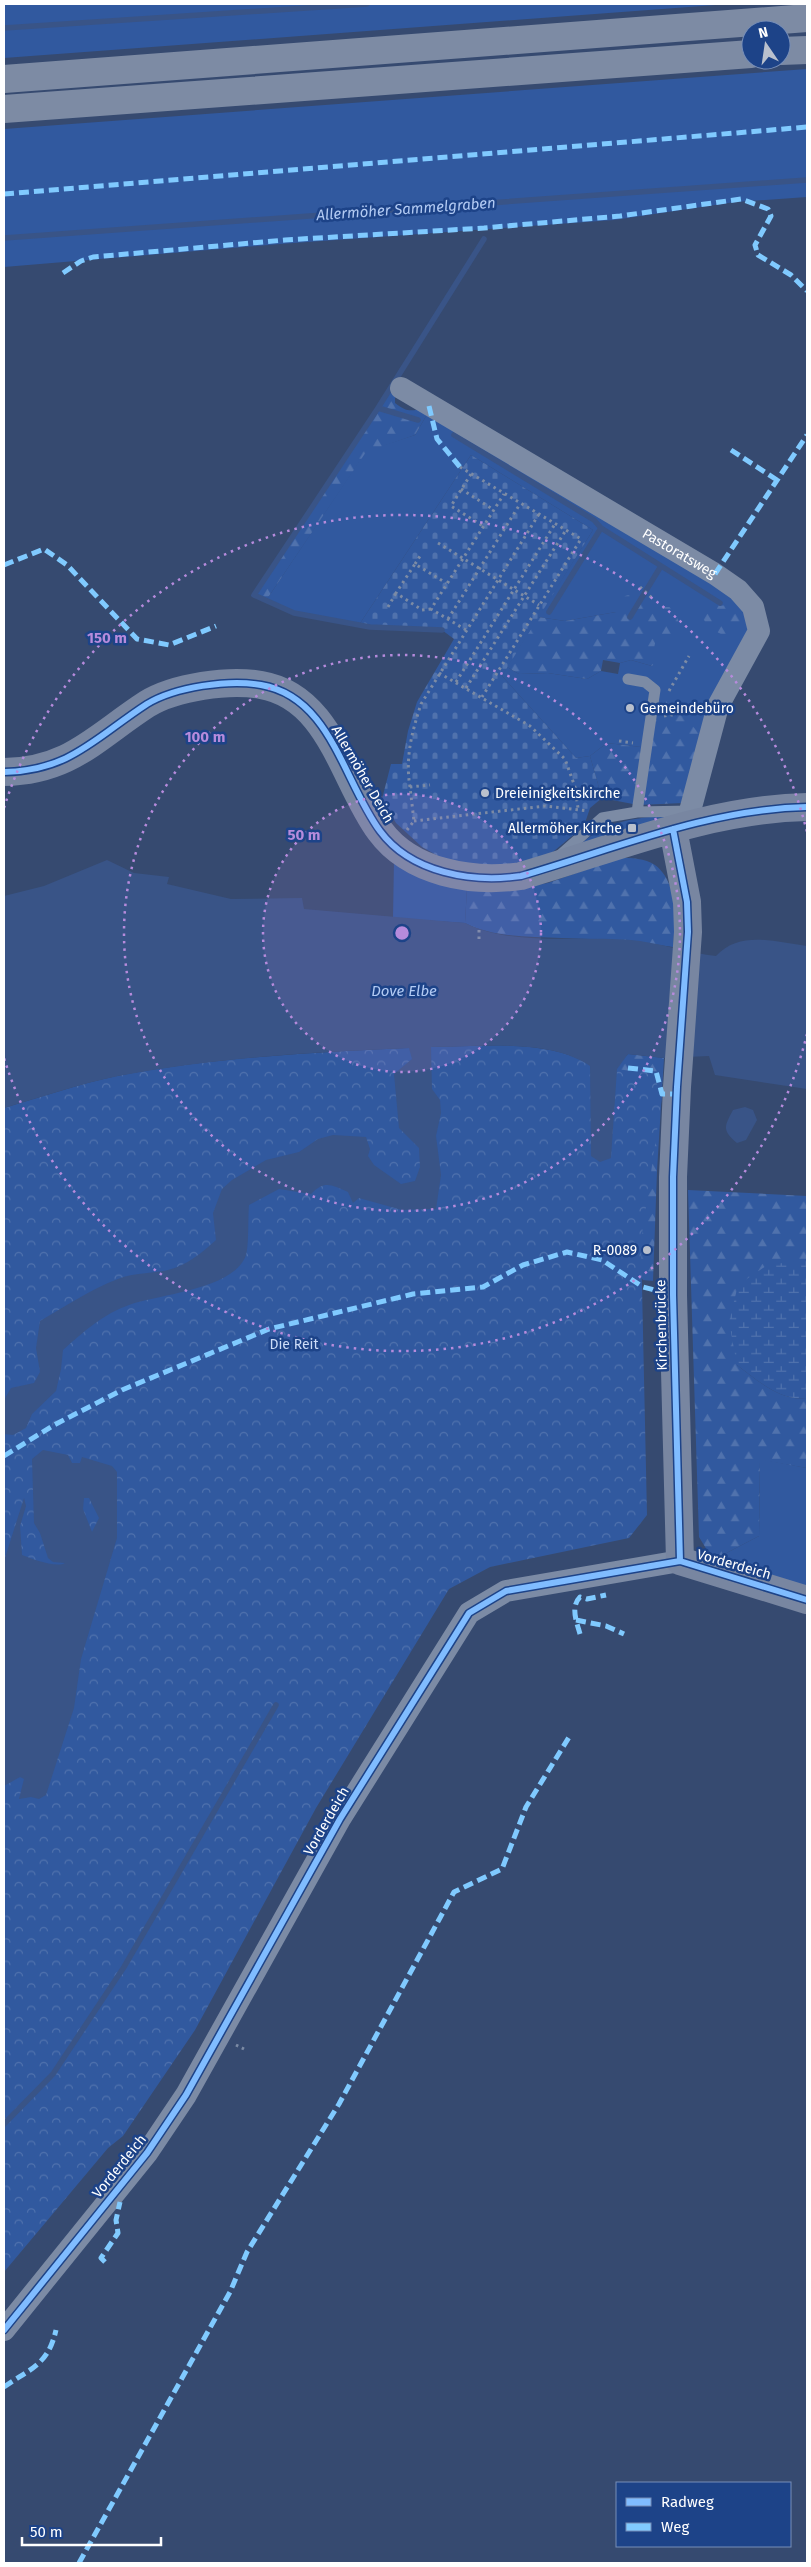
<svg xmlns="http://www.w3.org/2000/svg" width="811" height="2567" font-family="'Fira Sans',sans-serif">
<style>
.grass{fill:#31599f}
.forest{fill:url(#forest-firs)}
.wetland{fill:url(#wetland-marsh)}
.cemetery{fill:url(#cemetery-stones)}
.park{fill:url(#park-crowns)}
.water{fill:#395487;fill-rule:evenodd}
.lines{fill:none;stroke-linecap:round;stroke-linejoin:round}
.stream{stroke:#395487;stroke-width:5.5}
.path{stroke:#7c8ba5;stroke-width:3;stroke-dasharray:2.5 4;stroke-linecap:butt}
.lane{stroke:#7c8ba5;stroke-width:11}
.street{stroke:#7c8ba5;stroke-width:22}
.secondary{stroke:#7886a1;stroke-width:28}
.highway{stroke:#7d8ba4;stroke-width:28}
.quiet{stroke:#80caff;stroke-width:5;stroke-dasharray:10 5;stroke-linecap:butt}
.cycleway-casing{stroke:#1d4388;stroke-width:9}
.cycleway{stroke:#80bcff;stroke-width:6}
.ring{fill:none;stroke:#b68bdc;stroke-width:2.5;stroke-dasharray:2.5 5}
.poi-dot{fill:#b9c0cd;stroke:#1d4388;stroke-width:2}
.labels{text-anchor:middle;stroke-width:5;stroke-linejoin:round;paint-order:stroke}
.street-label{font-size:14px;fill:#fff;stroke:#1d4388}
.poi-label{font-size:14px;fill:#fff;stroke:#1d4388;text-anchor:start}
.park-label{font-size:14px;fill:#ccdcf8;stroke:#1d4388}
.water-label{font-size:15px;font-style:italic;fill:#b2caf3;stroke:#1d4388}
.centre{fill:#b68bdc;stroke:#1d4388;stroke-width:2.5}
.ring-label{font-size:15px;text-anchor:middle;font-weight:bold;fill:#b68bdc;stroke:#1d4388;stroke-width:5;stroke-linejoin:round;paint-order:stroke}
</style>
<defs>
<pattern id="forest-firs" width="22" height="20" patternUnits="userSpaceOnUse" patternTransform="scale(1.25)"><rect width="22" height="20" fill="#31599f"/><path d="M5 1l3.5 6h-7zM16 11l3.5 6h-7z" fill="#5072ad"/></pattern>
<pattern id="wetland-marsh" width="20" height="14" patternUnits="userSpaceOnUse" patternTransform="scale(1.25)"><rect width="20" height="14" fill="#31599f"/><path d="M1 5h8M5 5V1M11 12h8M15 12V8" fill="none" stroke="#5072ad"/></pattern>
<pattern id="cemetery-stones" width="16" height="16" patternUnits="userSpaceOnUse" patternTransform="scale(1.25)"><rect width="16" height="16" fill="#31599f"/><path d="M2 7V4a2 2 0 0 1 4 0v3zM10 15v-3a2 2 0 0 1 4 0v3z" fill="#5072ad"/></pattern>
<pattern id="park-crowns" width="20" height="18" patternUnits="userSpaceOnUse" patternTransform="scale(1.25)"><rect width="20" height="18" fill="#31599f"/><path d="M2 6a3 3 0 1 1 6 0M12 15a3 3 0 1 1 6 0" fill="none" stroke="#5072ad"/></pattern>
</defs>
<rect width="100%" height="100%" fill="#364a70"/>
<path class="grass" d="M4,4H729L4,58Z
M807,69V197L735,202L614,220L280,244L4,267V129Z
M429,411L739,600L751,631L701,736L649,748L607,743L590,756L576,758L502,676L507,667L519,674L548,673L587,679L601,671L618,674L620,663L631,660L652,666L654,648L616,612L565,621L538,617L593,530L471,455L359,625L294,613L265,602L366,451L415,435Z
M650,817H668L575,849C597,828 619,820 650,817Z
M394,859L467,889L465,923L393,918Z
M760,1459L807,1468V1592L713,1560L759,1536Z"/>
<path class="forest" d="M393,382L401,388L395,398V403C406,412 412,412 425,407L429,411L415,435L366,452L265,602L251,596Z
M637,593L654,607H670L676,614L681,629L676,640L667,642L656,639L654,648L664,651L652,666L631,660L620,663L603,660L601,671L587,679L548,673L519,674L507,667L538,617L565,621L616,612L625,596Z
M706,598L720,606L732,604L746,618L744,634L730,639L708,627L699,611Z
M668,696L701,736L683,803L638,805L602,798L590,756L607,743L649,748L656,699Z
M620,858C631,858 645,858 655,865C679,883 675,922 673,947C636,941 600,939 562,938C530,936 494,938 465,923L467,889L506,891L548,883Z
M628,1054L664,1058L657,1171L653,1281L643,1280L588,1203L576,1110Z
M688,1190L807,1196V1261H794L737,1365C757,1380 781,1402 807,1398V1468L760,1460L759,1536L713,1560L699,1537Z"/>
<path class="wetland" d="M794,1261H807V1398C781,1402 757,1380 737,1365L729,1322L738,1285L766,1266Z"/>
<path class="cemetery" d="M471,455L593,530L502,676L576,758L590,756L602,798L590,808L584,826L548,856L510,865L475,866L447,861L422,847L396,823L382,799L391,764H402L408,731L417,702L454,639L442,630L359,625Z"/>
<path class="park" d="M431,1047C482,1047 545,1038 591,1065L611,1158L617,1069L653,1074L662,1097L641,1241L647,1515L629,1538L490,1567L449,1589L316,1808L195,2030L123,2136L108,2148L4,2272V1108C41,1097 79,1084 117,1076C221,1056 325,1052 431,1047Z"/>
<path class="water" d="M107,860L134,873L169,877L167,884L231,899L302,898L304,909L465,923C514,948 585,934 640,941C666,945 690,953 716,956C740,930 775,942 807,946V1089L715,1075L709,1056L664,1058L628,1054L617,1069L611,1158L600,1162L591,1156L590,1066C549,1038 479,1047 431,1047L432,1089L440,1100L441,1113L436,1136L441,1175L436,1209L402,1210L359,1198L353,1203L348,1192C331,1185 325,1180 311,1194L279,1189L249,1205C248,1216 249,1246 246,1255C234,1290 158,1294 129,1305C103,1314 83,1332 63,1350L61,1369L56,1391L32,1414L26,1428L13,1435L4,1434V1400L11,1388L34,1383L40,1372L36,1348L40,1321C66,1306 91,1289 118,1279C135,1272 151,1274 168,1270C186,1266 203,1252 216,1240L213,1213L222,1189L232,1180L266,1160L299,1152L318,1139L333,1135L366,1137L370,1149L368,1156L374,1165L401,1184L415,1181L420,1167L419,1148L399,1128L394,1074L412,1059L409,1048C311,1052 214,1058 118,1076C79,1084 41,1097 4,1108V896L44,886Z
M745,1107L753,1110L757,1120L746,1140L737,1143C722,1130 724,1127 733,1110Z
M43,1450L68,1455L72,1463H80L82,1457L112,1466L117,1472V1538L81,1659L74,1708L46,1795L39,1799L31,1797L19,1799L24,1779L20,1777L4,1786V1561L24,1498L26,1506L20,1526L22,1555C32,1559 56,1568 65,1563L53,1562L48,1558L40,1533L34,1523L32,1459ZM84,1498H89L99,1518L92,1532L83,1509Z"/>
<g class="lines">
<path class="stream" d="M4,28L367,4
M4,238L807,180
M378,408L484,239
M418,420L378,408L254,595L294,613L370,627L442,630
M454,435L594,520L601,528L720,603
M549,612L601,528
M630,617L661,566
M4,2124L53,2074L124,1967L276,1705"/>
<path class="path" d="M460,467L581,539L482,697
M471,474L451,506L483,526
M461,489L494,510
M438,543L539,605
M415,564L422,553
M640,587L652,598
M388,607L396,593
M431,609L422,610L396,593L415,564L446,583
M448,619L520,504
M466,630L431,609L504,494
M439,673L530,726L565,759L575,787L578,808
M456,682L555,524
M466,688L566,530
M669,691L689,656
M664,716L697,711
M619,741L633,743
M410,787C405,757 412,732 421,704L539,514
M414,821L545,806L588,811
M407,830L414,821L410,787L430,785
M479,939V926
M236,2045L244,2049"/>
<path class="lane" d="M628,679L645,682L655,690L637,812
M559,856L602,818L637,812L690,811"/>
<g class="street">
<path id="s1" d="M401,388L715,574L738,590L753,607L759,631L718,706L690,811L691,824"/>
<path d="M4,2330L147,2153L186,2095L340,1819L469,1613L506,1591L680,1561"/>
</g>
<path class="secondary" d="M4,772C70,771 96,737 147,704C175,687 229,679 261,685C331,697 343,781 380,831C411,873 472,883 521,876C614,849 708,809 807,807
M673,829L687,902L688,932L677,1087L673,1177V1295L680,1561L807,1600"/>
<path class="highway" d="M781,51L807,50
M4,79L807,18
M4,109L751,54"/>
<path class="quiet" d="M4,194L807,127
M63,273L81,261L93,257L285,240L484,228L620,216L741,199L768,209L771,216L755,245L758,255L791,275L807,291
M429,406L437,439L460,467
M731,450L777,480
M4,565L44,549L67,565L137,639L169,645L216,626
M715,574L807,435
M628,1068L656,1071L662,1094H676
M4,1456L54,1425L122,1390L269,1329L413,1294L483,1287L523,1265L567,1252L602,1260L643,1287L673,1295
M576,1620L606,1626L624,1634
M580,1634C577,1623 570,1607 580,1597L587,1599L606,1595
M105,2262L101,2258L118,2233L116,2220L120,2202
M4,2387C31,2368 48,2365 56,2330
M79,2563L230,2292L247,2252L339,2104L454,1892L502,1869L526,1807L571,1734"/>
<defs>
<path id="cycleway" d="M4,772C70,771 96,737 147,704C175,687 229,679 261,685C331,697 343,781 380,831C411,873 472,883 521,876C614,849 708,809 807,807
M673,829L687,902L688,932L677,1087L673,1177V1295L680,1561
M4,2330L147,2153L186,2095L340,1819L469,1613L506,1591L680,1561L807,1600"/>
</defs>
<use href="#cycleway" class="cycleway-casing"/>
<use href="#cycleway" class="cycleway"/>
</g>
<circle cx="402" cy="933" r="139" fill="#b68bdc" fill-opacity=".12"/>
<g class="ring">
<circle cx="402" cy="933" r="139"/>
<circle cx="402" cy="933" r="278"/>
<path d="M807 1034A417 417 0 0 1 4 1058M4 808A417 417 0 0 1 807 832"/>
</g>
<g class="poi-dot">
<circle cx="630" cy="708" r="5"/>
<circle cx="485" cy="793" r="5"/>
<rect x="627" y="823" width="10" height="10" rx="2.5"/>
<circle cx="647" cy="1250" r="5"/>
</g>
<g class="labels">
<g class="street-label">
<text dy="5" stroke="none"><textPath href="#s1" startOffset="324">Pastoratsweg</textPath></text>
<text transform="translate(363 774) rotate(60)" y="5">Allermöher Deich</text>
<text transform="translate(661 1325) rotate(-91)" y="5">Kirchenbrücke</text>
<text transform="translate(734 1564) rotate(16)" y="5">Vorderdeich</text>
<text transform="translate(326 1821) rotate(-60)" y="5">Vorderdeich</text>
<text transform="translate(119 2166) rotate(-51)" y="5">Vorderdeich</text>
</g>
<g class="poi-label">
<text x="640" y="713">Gemeindebüro</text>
<text x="495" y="798">Dreieinigkeitskirche</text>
<text x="622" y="833" text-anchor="end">Allermöher Kirche</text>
<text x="637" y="1255" text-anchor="end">R-0089</text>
</g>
<g class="park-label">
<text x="294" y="1349">Die Reit</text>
</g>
<g class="water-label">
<text transform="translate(406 209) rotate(-4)" y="5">Allermöher Sammelgraben</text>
<text x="404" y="996">Dove Elbe</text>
</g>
</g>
<circle cx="402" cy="933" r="8" class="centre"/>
<g class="ring-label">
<text x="107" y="643">150 m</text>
<text x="205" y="742">100 m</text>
<text x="304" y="840">50 m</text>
</g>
<rect width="811" height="2567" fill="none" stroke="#ffffff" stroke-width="10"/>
<rect x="616" y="2482" width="175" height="65" fill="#1d4388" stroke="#778eb8"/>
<rect x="626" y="2498" width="25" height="8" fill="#80bcff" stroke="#778eb8"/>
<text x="661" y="2507" font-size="15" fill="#ffffff">Radweg</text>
<rect x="626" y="2523" width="25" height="8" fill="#80caff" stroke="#778eb8"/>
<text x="661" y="2532" font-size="15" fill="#ffffff">Weg</text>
<g transform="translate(766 45) rotate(347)"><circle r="24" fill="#1d4388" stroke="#778eb8"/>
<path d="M0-4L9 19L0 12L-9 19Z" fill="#b9c0cd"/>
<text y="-8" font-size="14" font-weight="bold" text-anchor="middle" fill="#ffffff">N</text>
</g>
<path d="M22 2537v8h139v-8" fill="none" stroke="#ffffff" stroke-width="2.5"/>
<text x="30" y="2537" font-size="15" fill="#ffffff" stroke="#1d4388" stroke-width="4" paint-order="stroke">50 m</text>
</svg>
